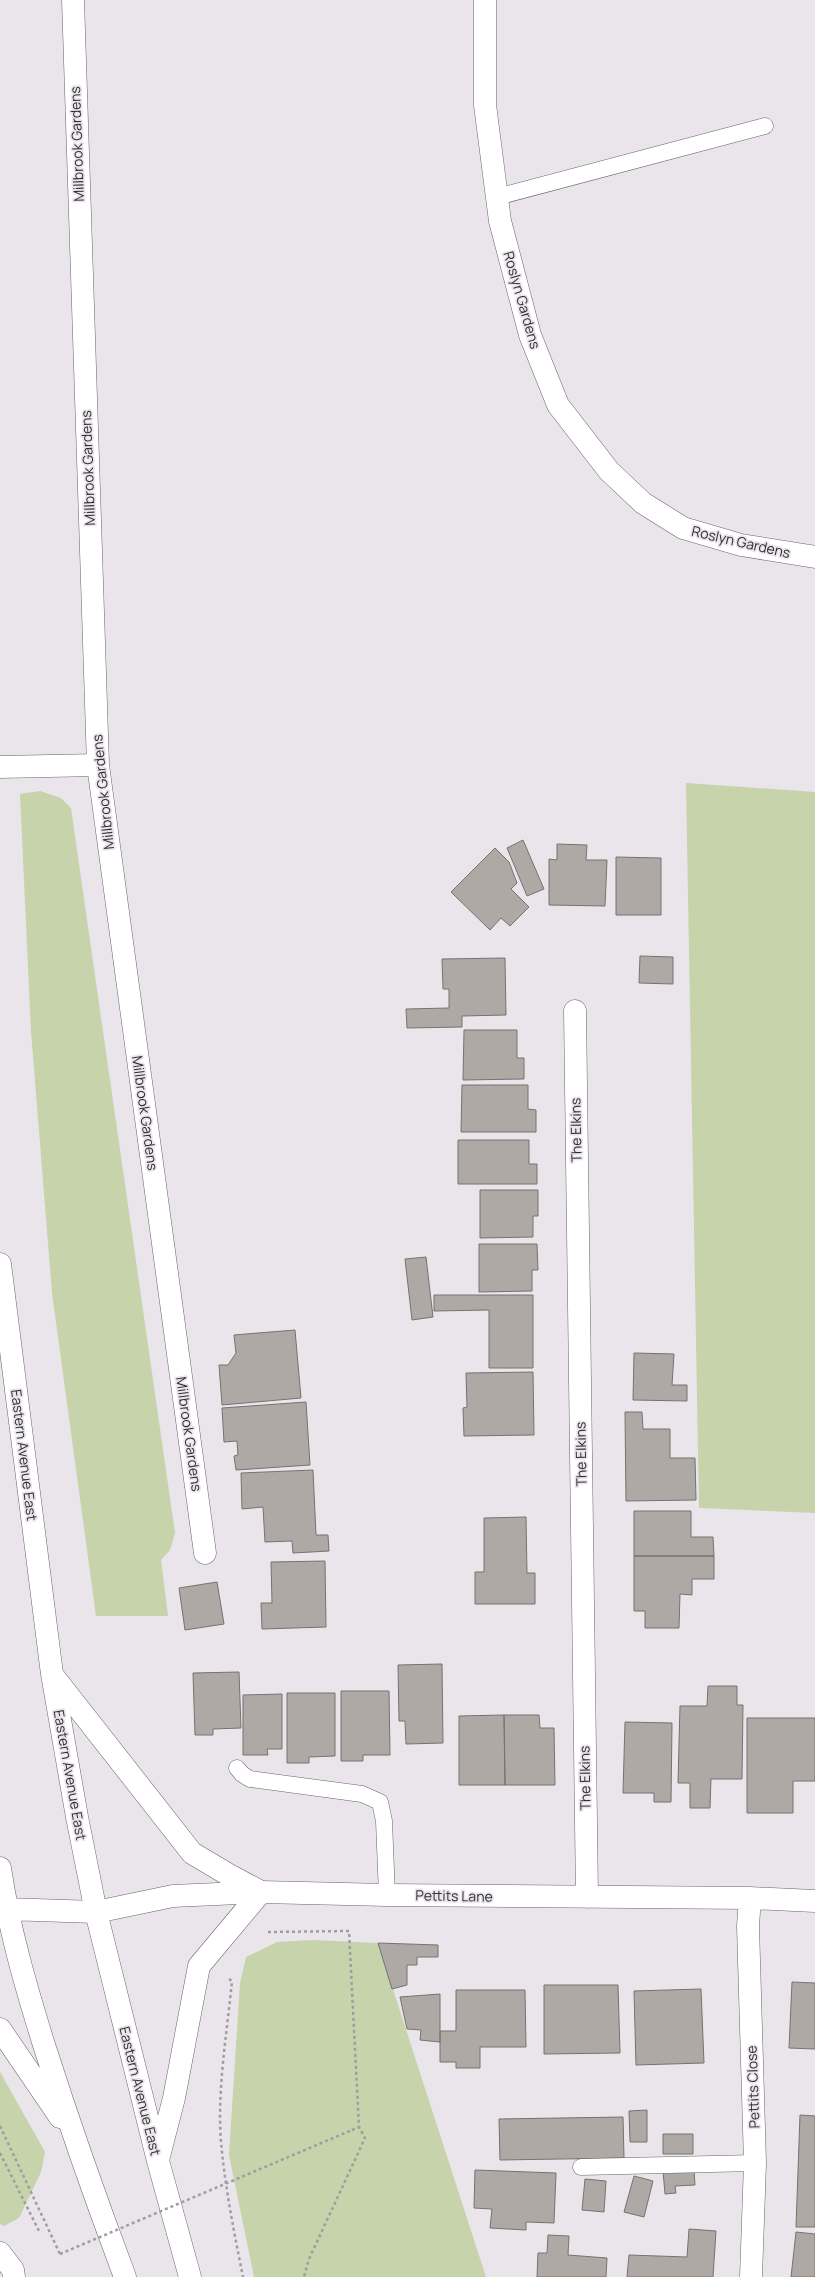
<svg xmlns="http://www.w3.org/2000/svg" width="815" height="2277" font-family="Manrope,sans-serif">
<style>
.green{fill:#c6d3ab}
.building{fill:#afa9a6;stroke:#77726f}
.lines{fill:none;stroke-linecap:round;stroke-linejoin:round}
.service-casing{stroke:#676569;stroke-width:17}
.minor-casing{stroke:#676569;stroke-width:23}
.trunk-casing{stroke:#676569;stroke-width:23}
.path{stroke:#a09da2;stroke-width:2.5;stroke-dasharray:3 3;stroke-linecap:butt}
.service{stroke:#fff;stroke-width:16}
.minor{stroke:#fff;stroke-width:22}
.trunk{stroke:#fff;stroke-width:22}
.path-bridge{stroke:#a09da2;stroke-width:2.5;stroke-dasharray:3 3;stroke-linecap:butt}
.labels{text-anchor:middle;stroke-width:3.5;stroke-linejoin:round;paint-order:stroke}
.street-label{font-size:14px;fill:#302e30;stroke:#e9e5eb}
</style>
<rect width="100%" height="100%" fill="#e9e5eb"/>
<path class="green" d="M686,783L815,792V1513L699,1508Z
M40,791L61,798L71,808L175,1533L170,1550L161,1560L168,1616H96L52,1293L31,1031L20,794Z
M313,1940L378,1943L486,2277H254L229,2155L240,1983L246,1957L277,1942Z
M0,2072L45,2152L41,2172L19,2218L4,2226L0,2224Z"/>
<path class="building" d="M523,840L544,889L527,896L507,848Z
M557,844L587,845L586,860H607L605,906L549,905V859L557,860Z
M495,848L509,862L517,883L511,889L529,907L510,926L501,918L490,930L451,892Z
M616,857L661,858V915H616Z
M640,956L673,957V984L639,983Z
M505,958L506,1015L462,1016V1027L407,1028L406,1009L449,1008V989H443L442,959Z
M464,1030H517V1058H524V1079L463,1080Z
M462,1085H528V1109L536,1110V1132H461Z
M458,1140H529V1164H537V1184H458Z
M480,1190H538V1216H533V1237L480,1238Z
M479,1244H537L538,1270H532V1291L479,1292Z
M426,1257L433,1317L412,1320L405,1259Z
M434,1295H533V1368H489V1310L434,1311Z
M295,1330L301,1398L222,1405L219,1365H228L236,1353L234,1335Z
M634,1353L674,1354L672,1385H687V1401L633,1400Z
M533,1372L534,1435L464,1436L463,1408L467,1407L466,1373Z
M306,1402L310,1465L236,1470L234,1456L238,1455L237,1441L224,1442L222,1408Z
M625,1412H642L643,1429H670V1458H695L696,1500L626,1501Z
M313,1470L316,1535H328L329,1551L293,1553L292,1541L265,1542L263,1507L242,1509L241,1473Z
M634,1511H691V1537H713L714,1556H634Z
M526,1517L527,1573H535V1604H475V1572H484V1518Z
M634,1556H714V1579H692V1595L680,1594L679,1628H645V1611H634Z
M325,1561L326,1627L262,1629L261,1603H272L271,1562Z
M217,1582L224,1624L185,1630L179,1588Z
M442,1664L443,1743L406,1744L405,1721H399L398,1665Z
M239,1672L241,1728L213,1729V1735H195L193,1673Z
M708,1686H737V1705H743L742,1779H711L710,1808H690V1783H678L680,1706H707Z
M341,1691H389L390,1755H363V1761H341Z
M287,1693H335V1756L309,1757V1763H287Z
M282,1694V1749H267L268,1755H243V1695Z
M504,1715H539L540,1728H554L555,1785H505Z
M504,1715L505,1785H459V1716Z
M747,1718H815V1781H793V1813H747Z
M625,1722L672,1723L671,1802H654V1793H623Z
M378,1943L438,1945V1957H417V1965H407V1985L392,1989Z
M792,1982L815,1983V2049L789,2048Z
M544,1985H618L620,2053L544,2054Z
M701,1989L704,2063L636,2065L634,1991Z
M456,1990H525L526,2047H480V2068H456V2062H440V2031H456Z
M440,1994V2042L420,2040L421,2030L407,2029L400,1997Z
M647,2110V2142H630L629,2111Z
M800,2115L815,2116V2227H796Z
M623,2117L624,2158L500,2160L499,2119Z
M663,2134H693V2154H663Z
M475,2170L556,2173L554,2223L526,2222V2230L490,2228L492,2209L474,2208Z
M694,2170L695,2185L675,2186L676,2193L665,2194L663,2171Z
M634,2176L653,2181L644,2217L624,2212Z
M585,2179L606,2181L604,2212L582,2210Z
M689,2229L716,2231L713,2277H627L629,2255L687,2257Z
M796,2232L815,2234V2277H791Z
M548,2235L569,2236L568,2255L607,2258L606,2277H537L538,2253H547Z"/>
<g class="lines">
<defs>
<path id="service" d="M497,197L765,126
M237,1768L242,1774L250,1779L362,1794L380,1802L384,1821L387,1895
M581,2167L755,2163"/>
<path id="minor" d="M73,0L98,765L205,1553
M485,0V105L500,221L530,335L558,405L609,471L643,503L683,528L741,545L815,557
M0,767L98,765
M575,1011L587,1897
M750,1898L748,1926L755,2163L751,2277
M96,1912L173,1896L261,1892L387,1895L750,1898L815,1901
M0,2253L13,2270L14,2277"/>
<path id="trunk" d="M0,1264L52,1674L77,1817L96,1912L158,2161L190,2277
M54,1677L192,1853L229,1875L261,1892L199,1966L174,2098L158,2160
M0,1868C9,1929 26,1987 44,2045C69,2123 96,2200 125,2277
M6,1909L96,1912
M0,2029L60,2117"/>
</defs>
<use href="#service" class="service-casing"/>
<use href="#minor" class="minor-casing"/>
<use href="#trunk" class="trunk-casing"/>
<path class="path" d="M268,1932L349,1931L359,2127L365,2138L309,2259L304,2277
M229,1979L232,1981C227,2033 217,2089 221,2142C225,2187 234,2232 243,2277
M0,2126L60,2254
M352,2130L359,2127
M0,2153L39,2231"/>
<use href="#service" class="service"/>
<use href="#minor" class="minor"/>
<use href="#trunk" class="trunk"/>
<path class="path-bridge" d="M60,2254L352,2130"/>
</g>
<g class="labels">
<g class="street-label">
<text transform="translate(77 144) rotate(-92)" y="5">Millbrook Gardens</text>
<text transform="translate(522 300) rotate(74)" y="5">Roslyn Gardens</text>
<text transform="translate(88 468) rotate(-92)" y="5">Millbrook Gardens</text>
<text transform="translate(741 542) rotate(13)" y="5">Roslyn Gardens</text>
<text transform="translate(103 792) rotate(-96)" y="5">Millbrook Gardens</text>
<text transform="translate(145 1113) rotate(82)" y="5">Millbrook Gardens</text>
<text transform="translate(576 1130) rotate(-91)" y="5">The Elkins</text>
<text transform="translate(189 1434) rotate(82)" y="5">Millbrook Gardens</text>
<text transform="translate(581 1454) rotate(-91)" y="5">The Elkins</text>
<text transform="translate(24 1455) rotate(83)" y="5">Eastern Avenue East</text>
<text transform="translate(70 1775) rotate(80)" y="5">Eastern Avenue East</text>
<text transform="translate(585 1778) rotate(-91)" y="5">The Elkins</text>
<text transform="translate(454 1896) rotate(1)" y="5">Pettits Lane</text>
<text transform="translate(753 2087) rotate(-92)" y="5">Pettits Close</text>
<text transform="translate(140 2091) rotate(76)" y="5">Eastern Avenue East</text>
</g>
</g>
</svg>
